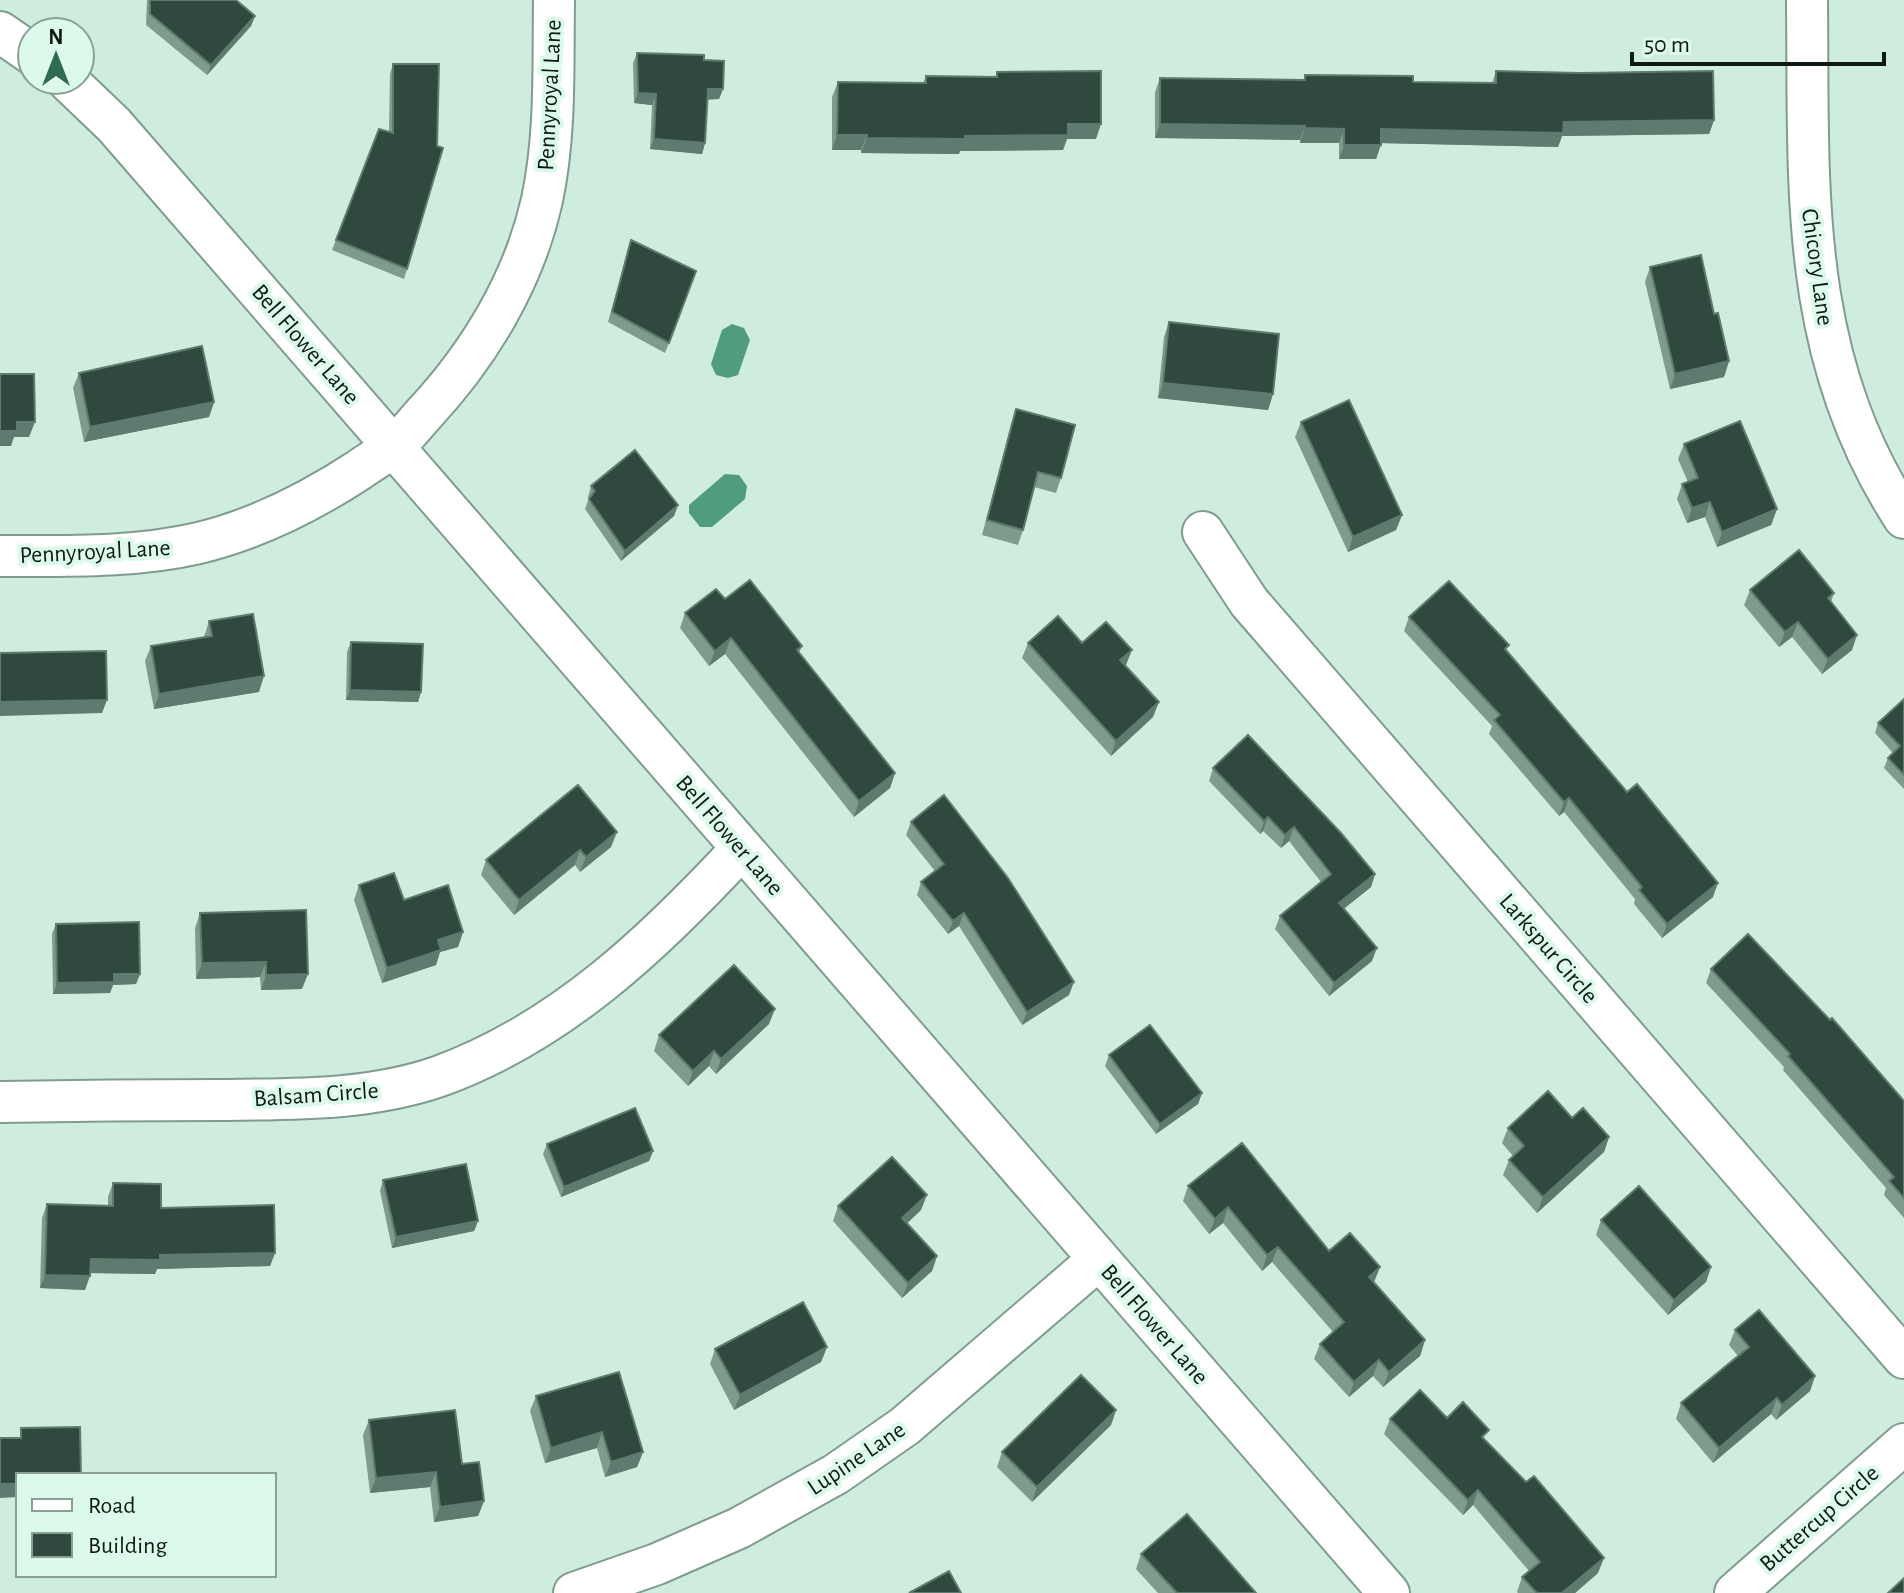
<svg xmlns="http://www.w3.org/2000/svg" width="1904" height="1593" font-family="'Alegreya Sans',sans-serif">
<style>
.water{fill:#4f9d7e}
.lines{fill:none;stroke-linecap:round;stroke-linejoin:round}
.minor-casing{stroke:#809c8f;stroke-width:44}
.minor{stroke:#fff;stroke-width:40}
.wall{fill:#7f9b8e}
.shaded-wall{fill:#5f7a6e}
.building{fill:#2f493e;stroke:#5f7a6e;stroke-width:2}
.labels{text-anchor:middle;stroke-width:8;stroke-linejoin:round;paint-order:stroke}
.street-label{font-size:24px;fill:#0e1914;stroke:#dcfaec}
</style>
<rect width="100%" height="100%" fill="#cfeddf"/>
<path class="water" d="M732,324L744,328L750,340L738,375L728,378L716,375L711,364L722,330Z
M725,474L739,475L747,486L745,499L712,527H700L689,513V505Z"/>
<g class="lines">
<defs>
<path id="minor" d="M1807,0C1809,186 1797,354 1904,518
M0,32L32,54
M67,80L114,125L1389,1593
M1203,532L1249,602L1904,1358
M0,556C67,556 134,558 199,543C257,529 310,502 359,470C370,462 383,455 394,446C405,437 414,425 423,415C479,355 524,281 542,200C556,134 553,67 554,0
M0,1102C73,1101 145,1100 218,1100C292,1099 369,1101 440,1076C561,1032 656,941 742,848
M574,1593L657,1564L739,1528L836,1474L905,1426L1099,1259
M1735,1593L1904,1444"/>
</defs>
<use href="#minor" class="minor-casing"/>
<use href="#minor" class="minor"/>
</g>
<path class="wall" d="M147,0H236L255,16L251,26L207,75L146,25Z
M637,53L704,60L723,89L719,99H707L705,143L702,154L650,149L652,105L634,103L633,63Z
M393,64L437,146L407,269L404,279L332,250L379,129L389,132L390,74Z
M1496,71L1714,120L1709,134L1562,136L1558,147L1381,143L1376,159H1339V143H1300V140L1155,138V92L1160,78L1304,80L1305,75L1413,82L1492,83Z
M997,72L1096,139H1067L1063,150L960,151L959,154L861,153V150H832V97L838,82L923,83L926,76L995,77Z
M631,240L696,271L665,353L608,322Z
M1650,267L1714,314L1729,361L1724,377L1670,389L1645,282Z
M1169,322L1273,394L1268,410L1158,398L1164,337Z
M79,373L214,402L209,417L84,442L73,388Z
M1016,409L1061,478L1056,493L1034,487L1023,530L1018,545L982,535L1011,425Z
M1301,422L1402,515L1396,530L1348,552L1295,437Z
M1684,444L1777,509L1771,525L1717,547L1705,517L1687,523L1677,499L1682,484L1688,482L1678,459Z
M591,486L678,505L674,516L621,561L585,509L589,498L588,497Z
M1750,590L1834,593L1831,602L1852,650L1822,674L1792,637L1779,647L1744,605Z
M725,599L802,646L799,653L895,773L890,788L854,817L725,654L709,666L680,628L685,613Z
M1409,617L1507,651L1713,897L1662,938L1634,904L1635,899L1564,812L1559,816L1489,734L1492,726L1404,631Z
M209,621L259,692L154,709L145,661L151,646L204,637Z
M351,642L421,692L418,702L346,700L347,652Z
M1028,643H1082L1126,665L1153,717L1111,756L1022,658Z
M1904,699V789L1884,768L1888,758L1893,753L1875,733L1878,723Z
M1213,768L1375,874L1371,887L1344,908L1372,961L1329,996L1275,929L1280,916L1321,882L1289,841L1281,848L1263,831L1260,834L1209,781Z
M911,822L1069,995L1022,1025L959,926L948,934L917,895L921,882L935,871L906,835Z
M611,847L580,872L575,865L514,915L481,875L486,860Z
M359,885L404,900L463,932L458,947L440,952L436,965L382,983L354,900Z
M200,913L302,989L261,990L260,977L196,979L195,928Z
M56,924L140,974L136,984L113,985L110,993L53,994L52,934Z
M1711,969L1904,1101V1218L1884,1195L1886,1188L1783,1070L1784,1067L1706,983Z
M769,1024L716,1074L709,1066L688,1086L654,1051L659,1035Z
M1109,1055L1202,1093L1198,1104L1156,1134L1105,1066Z
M1572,1118L1609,1137L1604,1152L1537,1213L1503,1175L1509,1160L1513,1156L1502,1143L1508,1128Z
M547,1144L653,1151L649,1161L561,1197L543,1154Z
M383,1180L478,1221L474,1231L392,1248L380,1191Z
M113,1183L161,1208L275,1253L270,1266L157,1269L155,1274L90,1273L85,1290L40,1288L42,1218L47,1204L108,1206V1197Z
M1188,1186L1329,1251L1380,1267L1374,1282L1425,1340L1420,1356L1383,1387L1373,1376L1349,1397L1314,1359L1320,1344L1333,1332L1272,1262L1262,1271L1223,1223L1209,1234L1183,1201Z
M838,1206L921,1210L907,1223L937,1256L932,1271L902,1298L833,1221Z
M1601,1220L1711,1267L1706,1282L1668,1315L1596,1235Z
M1735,1330L1815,1376L1810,1391L1776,1420L1771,1414L1713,1463L1676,1419L1681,1403L1738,1356L1729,1345Z
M827,1347L821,1362L734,1410L710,1364L715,1349Z
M536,1396L643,1452L637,1467L605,1477L597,1448L545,1463L530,1411Z
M1116,1410L1111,1425L1032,1502L997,1467L1002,1452Z
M1447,1418L1485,1441L1598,1573L1575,1593H1518L1517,1592L1522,1577L1529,1571L1473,1505L1463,1515L1384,1434L1390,1419Z
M369,1420L462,1464L484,1501L478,1516L434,1522L430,1487L370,1493L363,1435Z
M1141,1554L1256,1593H1158L1136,1569Z"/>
<path class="shaded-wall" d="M255,16L251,26L207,75L211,65Z
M708,89H723L719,99L704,100Z
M638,93L656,94L652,105L634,103Z
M1714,120L1709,134L1562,136L1558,147L1376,143L1381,129L1564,122Z
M1068,124H1101L1096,139H1067L1063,150L960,151L959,154L861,153L867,138Z
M1160,124L1305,126L1300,140L1155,138Z
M1305,128L1344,129L1339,143H1300Z
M837,135H867L861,150H832Z
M654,139L705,143L702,154L650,149Z
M1344,145H1381L1376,159H1339Z
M1729,361L1724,377L1670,389L1675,374Z
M1163,383L1273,394L1268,410L1158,398Z
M214,402L209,417L84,442L90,427Z
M17,422H35L29,437H14L11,446H0V431Z
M1710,502L1705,517L1687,523L1692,508Z
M678,505L674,516L621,561L625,551Z
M1777,509L1771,525L1717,547L1722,532Z
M1402,515L1396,530L1348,552L1353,537Z
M1798,622L1792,637L1779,647L1785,632Z
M1857,635L1852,650L1822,674L1828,659Z
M731,638L725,654L709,666L715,651Z
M1132,650L1126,665L1115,675L1120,660Z
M264,676L259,692L154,709L159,694Z
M350,690L421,692L418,702L346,700Z
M107,700L102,713L0,716V702Z
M1159,702L1153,717L1111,756L1116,741Z
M895,773L890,788L854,817L859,801Z
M1569,798L1564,812L1559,816L1564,802Z
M1268,817L1263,831L1260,834L1264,821Z
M1294,827L1289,841L1281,848L1285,835Z
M617,832L611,847L580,872L586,857Z
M580,850L575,865L514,915L519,900Z
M1375,874L1371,887L1335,916L1339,903Z
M1718,883L1713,897L1662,938L1667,924Z
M964,913L959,926L948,934L953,921Z
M463,932L458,947L440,952L436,965L382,983L387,968L438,940Z
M1377,948L1372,961L1329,996L1334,983Z
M266,962L260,977L196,979L202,963Z
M114,974H140L136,984L113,985L110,993L53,994L57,983Z
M308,974L302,989L261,990L266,975Z
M1074,982L1069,995L1022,1025L1027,1012Z
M775,1009L769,1024L716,1074L721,1059Z
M714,1051L709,1066L688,1086L693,1071Z
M1202,1093L1198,1104L1156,1134L1160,1124Z
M1609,1137L1604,1152L1537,1213L1543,1197Z
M653,1151L649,1161L561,1197L564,1187Z
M927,1195L921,1210L897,1233L902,1218Z
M1228,1207L1223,1223L1209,1234L1215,1219Z
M478,1221L474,1231L392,1248L396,1237Z
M1278,1247L1272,1262L1262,1271L1267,1255Z
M275,1253L270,1266L157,1269L155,1274L86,1273L91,1259L160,1255Z
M937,1256L932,1271L902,1298L908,1283Z
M1380,1267L1374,1282L1369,1277Z
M1711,1267L1706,1282L1668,1315L1674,1300Z
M45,1275L90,1276L85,1290L40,1288Z
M1425,1340L1420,1356L1383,1387L1389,1372Z
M827,1347L821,1362L734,1410L740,1395Z
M1379,1360L1373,1376L1349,1397L1354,1382Z
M1815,1376L1810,1391L1776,1420L1782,1405Z
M1777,1398L1771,1414L1713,1463L1719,1448Z
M1116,1410L1111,1425L1032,1502L1037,1487Z
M602,1432L597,1448L545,1463L551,1448Z
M643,1452L637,1467L605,1477L611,1462Z
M436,1472L430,1487L370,1493L376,1478Z
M0,1484H18V1497L0,1498Z
M1478,1490L1473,1505L1463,1515L1468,1500Z
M484,1501L478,1516L434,1522L440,1507Z
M1604,1558L1598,1573L1575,1593H1562Z"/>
<path class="building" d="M150,0H236L255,16L211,65L150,14Z
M637,53L704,55V60L724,61L723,89H708L705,143L654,139L656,94L638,93Z
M393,64H439L437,146L443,148L407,269L336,240L379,129L393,133Z
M1101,71V124H1068V135L965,136V139L867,138V135H837L838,82L926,83V76L997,77V72Z
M1496,71L1580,73L1713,71L1714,120L1564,122L1563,133L1381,129V145H1344V129L1305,128V126L1160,124V78L1305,80V75L1413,76V82L1496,83Z
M631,240L696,271L669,343L612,312Z
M1701,255L1714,314L1718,313L1729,361L1675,374L1650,267Z
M1169,322L1279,334L1273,394L1163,383Z
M202,346L214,402L90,427L79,373Z
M0,374H34L35,422H17V431H0Z
M1349,400L1402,515L1353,537L1301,422Z
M1016,409L1075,425L1061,478L1038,472L1023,530L987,520Z
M1740,421L1777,509L1722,532L1710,502L1692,508L1682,484L1698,478L1684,444Z
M635,450L678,505L625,551L589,499L595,491L591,486Z
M1799,550L1834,593L1828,598L1857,635L1828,659L1798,622L1785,632L1750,590Z
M750,580L802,646L797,650L895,773L859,801L731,638L715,651L685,613L716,589L725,599Z
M1449,581L1509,645L1505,649L1627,792L1637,784L1718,883L1667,924L1639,890L1642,887L1569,798L1564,802L1494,720L1500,715L1409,617Z
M253,614L264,676L159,694L151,646L212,636L209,621Z
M1058,616L1082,643L1106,622L1132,650L1120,660L1159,702L1116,741L1028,643Z
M351,642L423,644L421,692L350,690Z
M106,651L107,700L0,702V653Z
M1904,699V775L1888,758L1900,746L1878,723Z
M1248,735L1341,833L1375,874L1339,903L1377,948L1334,983L1280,916L1331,874L1294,827L1285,835L1268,817L1264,821L1213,768Z
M578,785L617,832L586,857L580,850L519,900L486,860Z
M944,795L1008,878L1074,982L1027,1012L964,913L953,921L921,882L944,864L911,822Z
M394,873L404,900L448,885L463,932L438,940L441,950L387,968L359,885Z
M306,910L308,974L266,975V962L202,963L200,913Z
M139,922L140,974H114V982L57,983L56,924Z
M1748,934L1830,1020L1832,1018L1904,1101V1198L1889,1181L1894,1177L1788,1056L1790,1054L1711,969Z
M734,965L775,1009L721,1059L714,1051L693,1071L659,1035Z
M1150,1025L1202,1093L1160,1124L1109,1055Z
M1548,1091L1572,1118L1583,1108L1609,1137L1543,1197L1509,1160L1524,1146L1508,1128Z
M635,1108L653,1151L564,1187L547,1144Z
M1242,1143L1329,1251L1350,1233L1380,1267L1369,1277L1425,1340L1389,1372L1379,1360L1354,1382L1320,1344L1344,1322L1278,1247L1267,1255L1228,1207L1215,1219L1188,1186Z
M892,1157L927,1195L902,1218L937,1256L908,1283L838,1206Z
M466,1164L478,1221L396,1237L383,1180Z
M113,1183L161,1184V1208L274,1205L275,1253L160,1255V1260L91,1259L90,1276L45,1275L47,1204L113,1206Z
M1639,1186L1711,1267L1674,1300L1601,1220Z
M803,1302L827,1347L740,1395L715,1349Z
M1759,1310L1815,1376L1782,1405L1777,1398L1719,1448L1681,1403L1749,1347L1735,1330Z
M619,1372L643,1452L611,1462L602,1432L551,1448L536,1396Z
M1081,1375L1116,1410L1037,1487L1002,1452Z
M1420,1390L1447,1418L1463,1402L1489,1430L1482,1437L1526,1482L1534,1476L1604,1558L1562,1593H1537L1522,1577L1540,1562L1478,1490L1468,1500L1390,1419Z
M455,1410L462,1464L479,1462L484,1501L440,1507L436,1472L376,1478L369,1420Z
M80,1427L81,1475H18V1484H0V1438H21V1428Z
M1187,1514L1256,1593H1177L1141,1554Z
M949,1571L961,1593H909Z
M1904,1578V1593H1888Z"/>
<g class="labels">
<g class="street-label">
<text transform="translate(549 95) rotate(-87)" y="8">Pennyroyal Lane</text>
<text transform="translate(1818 267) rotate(82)" y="8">Chicory Lane</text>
<text transform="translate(306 344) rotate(49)" y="8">Bell Flower Lane</text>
<text transform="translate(95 551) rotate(-3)" y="8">Pennyroyal Lane</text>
<text transform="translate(730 835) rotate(49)" y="8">Bell Flower Lane</text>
<text transform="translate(1549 948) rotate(49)" y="8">Larkspur Circle</text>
<text transform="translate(316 1094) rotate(-4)" y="8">Balsam Circle</text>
<text transform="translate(1155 1324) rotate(49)" y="8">Bell Flower Lane</text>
<text transform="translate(856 1458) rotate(-34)" y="8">Lupine Lane</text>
<text transform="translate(1819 1518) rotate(-41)" y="8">Buttercup Circle</text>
</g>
</g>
<rect x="16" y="1473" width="260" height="104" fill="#dcfaec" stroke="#8aa096" stroke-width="2"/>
<rect x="32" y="1499" width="40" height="12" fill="#ffffff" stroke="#8aa096" stroke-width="2"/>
<text x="88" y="1513" font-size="24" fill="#0e1914">Road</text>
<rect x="32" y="1533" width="40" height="24" fill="#2f493e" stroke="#8aa096" stroke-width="2"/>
<text x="88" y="1553" font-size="24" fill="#0e1914">Building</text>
<g transform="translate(56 56)"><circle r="38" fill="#dcfaec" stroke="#8aa096" stroke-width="2"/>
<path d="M0-6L14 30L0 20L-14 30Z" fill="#2f6a53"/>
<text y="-12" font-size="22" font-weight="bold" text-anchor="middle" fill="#0e1914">N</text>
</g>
<path d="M1632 52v12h252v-12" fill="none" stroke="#0e1914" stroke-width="4"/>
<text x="1644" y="52" font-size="24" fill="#0e1914" stroke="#dcfaec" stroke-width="6" paint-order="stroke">50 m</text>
</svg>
